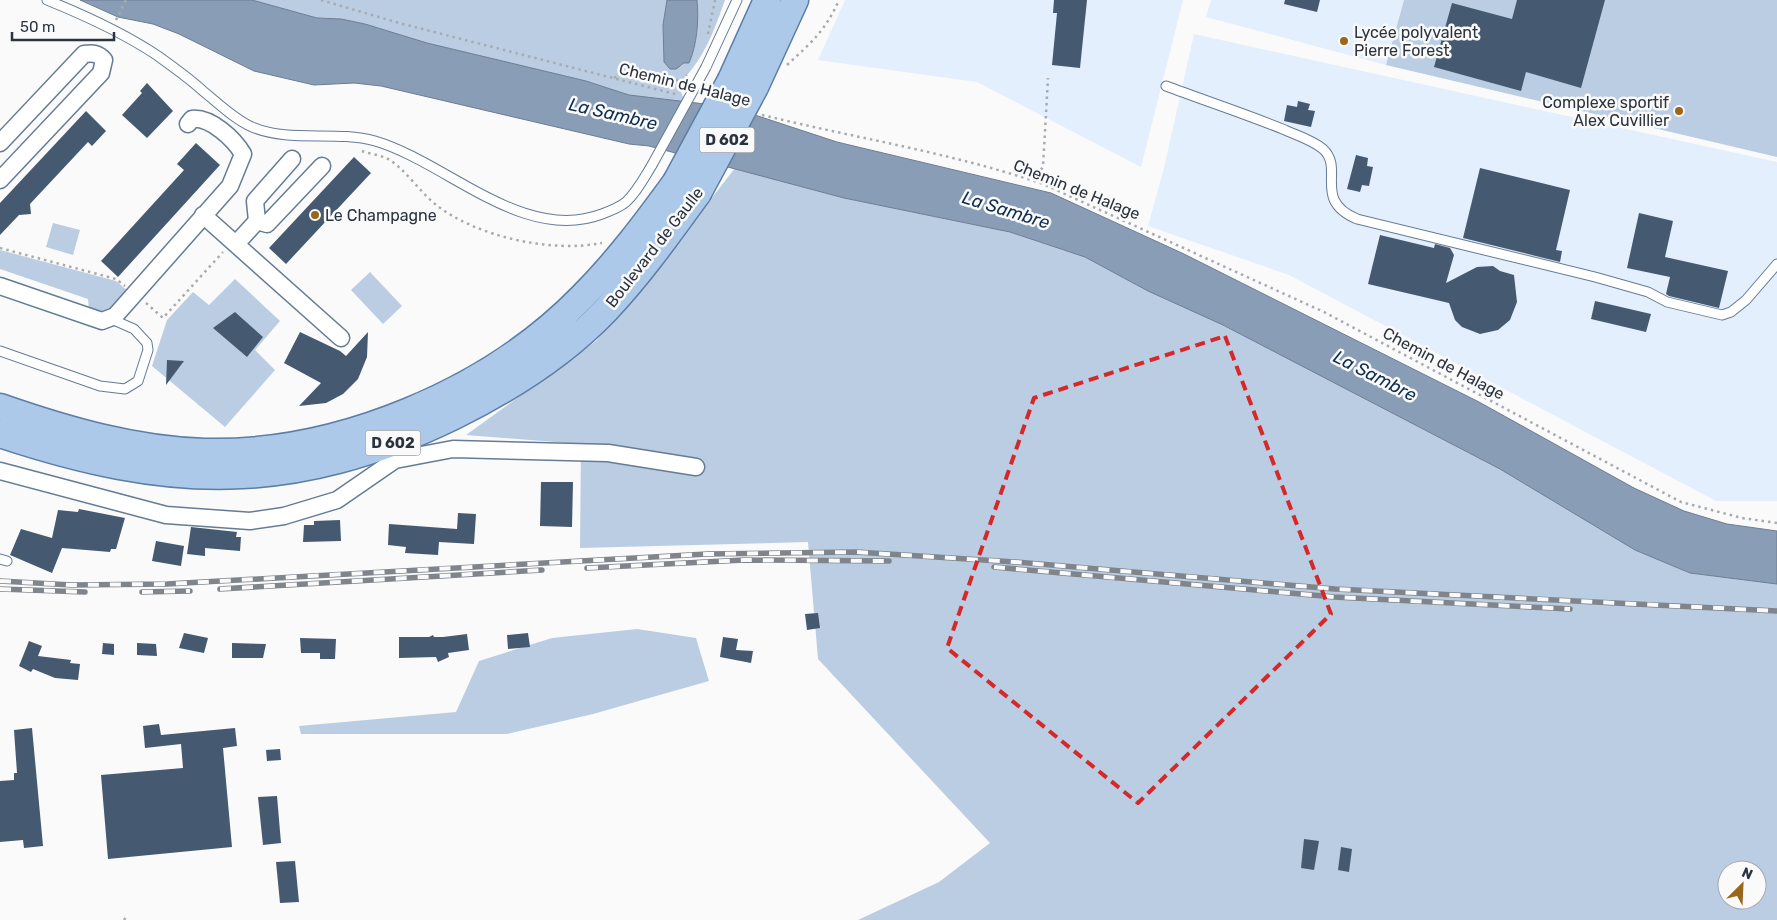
<svg xmlns="http://www.w3.org/2000/svg" width="1777" height="920" font-family="Rubik,sans-serif">
<style>
.built{fill:#e3effd}
.green{fill:#bbcde2;fill-rule:evenodd}
.water{fill:#8a9db6;stroke:#6d7d92}
.building{fill:#455971}
.lines{fill:none;stroke-linecap:round;stroke-linejoin:round}
.service-casing{stroke:#667b94;stroke-width:11}
.minor-casing{stroke:#667b94;stroke-width:19}
.primary-casing{stroke:#5c7da5;stroke-width:29}
.path{stroke:#a7abaf;stroke-width:2.5;stroke-dasharray:2.5 4;stroke-linecap:butt}
.service{stroke:#fff;stroke-width:9}
.minor{stroke:#fff;stroke-width:16}
.primary{stroke:#adc9ea;stroke-width:26}
.rail-casing{stroke:#80858c;stroke-width:5.5}
.rail{stroke:#fafafa;stroke-width:4;stroke-dasharray:11;stroke-linecap:butt}
.service-bridge-casing{stroke:#667b94;stroke-width:11;stroke-linecap:butt}
.primary-bridge-casing{stroke:#5c7da5;stroke-width:29;stroke-linecap:butt}
.service-bridge{stroke:#fff;stroke-width:9}
.primary-bridge{stroke:#adc9ea;stroke-width:26}
.marked{fill:none;stroke:#d62828;stroke-width:4;stroke-dasharray:10 6;stroke-linejoin:round}
.poi-dot{fill:#986719;stroke:#fafafa;stroke-width:2}
.labels{text-anchor:middle;stroke-width:5;stroke-linejoin:round;paint-order:stroke}
.shield{fill:#fafafa;stroke:#686f76;stroke-width:1}
.shield-label{font-size:15px;font-weight:bold;fill:#2a333e}
.poi-label{font-size:16px;fill:#2a333e;stroke:#fafafa;text-anchor:start}
.street-label{font-size:16px;fill:#2a333e;stroke:#fafafa}
.water-label{font-size:18px;font-style:italic;fill:#0f2d4f;stroke:#fafafa}
</style>
<rect width="100%" height="100%" fill="#fafafa"/>
<path class="built" d="M845,0H1183L1141,167L977,82L818,60Z
M1211,0H1404L1386,65L1206,17Z
M1194,34L1777,162V501H1716L1289,275L1148,226L1164,168Z"/>
<path class="green" d="M252,0H667L663,25L664,62L670,69C700,68 698,21 697,0H725C713,34 704,59 678,85L685,102L629,95L586,81L427,43L365,24L341,19L317,18Z
M1404,0H1777V157L1386,65Z
M735,168L844,198L1010,232L1085,257L1148,291L1223,325L1500,469L1635,550L1690,573L1777,584V920H858L939,882L990,843L818,659L808,542L580,548L581,444L466,435L596,341L666,257ZM1727,870H1757V900H1727Z
M53,223L80,230L73,255L46,247Z
M0,250L116,281L129,292L107,313H98L89,310L88,299L0,269Z
M370,272L402,306L383,324L351,290Z
M235,279L280,321L255,350L275,370L225,427L152,366L167,320L193,292L209,305Z
M637,629L696,638L709,681L593,714L507,734H301L299,726L456,712L479,661L552,638Z"/>
<path class="water" d="M80,0H252L317,18L341,19L365,24L427,43L586,81L629,95L705,104L758,116L837,142L1051,193L1184,254L1479,402L1634,488L1684,511L1727,524L1777,531V584L1690,573L1635,550L1500,469L1223,325L1148,291L1085,257L1010,232L844,198L649,146L629,144L381,86L354,83L314,85L254,71L179,34L153,24L118,17Z
M667,0H697C699,20 697,45 689,63H684L676,69H670L664,62L663,25Z"/>
<path class="building" d="M1054,0H1087L1080,68L1052,65L1057,13H1053Z
M1285,0H1320L1317,12L1284,4Z
M1517,0H1605L1581,88L1526,72L1521,91L1434,67L1452,3L1512,19Z
M147,83L173,111L147,138L122,115L142,93L140,91Z
M1298,101L1310,104L1308,110L1315,111L1311,127L1284,121L1287,105L1297,107Z
M86,111L106,131L92,146L88,142L30,204L31,214L19,215L0,235V203Z
M196,143L220,165L118,277L101,261L184,170L177,164Z
M1356,155L1368,158L1367,166L1373,167L1369,186L1362,185L1360,192L1347,189Z
M354,157L371,173L286,264L269,248Z
M1480,168L1570,190L1556,250L1562,251L1560,262L1463,238Z
M1639,213L1673,221L1665,257L1728,271L1719,308L1669,296L1666,294L1670,277L1627,268Z
M1380,235L1434,248L1435,244L1450,248L1454,255L1446,283L1477,267L1493,266L1500,271L1514,275L1517,302L1510,320L1498,330L1480,334L1462,327L1455,320L1449,303L1368,284Z
M1595,301L1651,314L1646,332L1591,319Z
M235,312L263,337L247,357L213,328Z
M300,332L340,351L346,356L368,332L367,357L358,379L343,394L326,403L299,406L321,383L284,363Z
M167,360L184,361L166,385Z
M541,482H573L572,527L540,526Z
M79,509L125,518L116,549H111L110,552L62,548L52,573L10,555L21,529L52,538L58,510L78,512Z
M458,513L476,514L474,544L439,542L438,555L405,553L406,547L388,545L389,524L457,529Z
M340,520L341,541L303,542L304,525H314V521Z
M191,527L237,532L236,537H241L240,551L205,548V556L187,554Z
M156,541L184,546L181,566L152,561Z
M818,613L820,628L807,630L805,614Z
M184,633L208,638L204,653L179,648Z
M528,633L530,647L508,649L507,635Z
M467,634L469,650L448,653L449,657L438,662L436,657L399,658V637H429L433,635L434,637H443Z
M723,637L738,639L736,650L753,651L751,663L720,657Z
M300,638L336,639L335,659H320V653H301Z
M29,641L42,646L38,656L71,660L70,663L80,664L78,680L55,678L33,669L31,672L19,666Z
M103,643L114,644V655L102,654Z
M137,643L156,644L157,656L137,655Z
M232,643L266,644L263,658H232Z
M159,724L161,735L235,728L237,746L223,748L232,847L108,859L101,775L183,768L181,744L145,748L143,726Z
M32,728L43,846L24,848L23,840L0,842V781L14,780V773H17L14,730Z
M280,749L281,760L267,761L266,750Z
M277,796L281,843L263,845L258,797Z
M1304,839L1319,841L1314,870L1301,868Z
M1341,847L1352,849L1349,872L1338,870Z
M295,861L299,902L280,903L276,862Z"/>
<g class="lines">
<defs>
<path id="service" d="M47,0C84,15 124,33 158,56C173,67 189,78 203,91C218,103 234,119 252,127C291,143 334,130 375,141C447,162 523,244 602,214C610,211 620,207 626,202C637,192 644,178 652,165
M706,67L737,0
M1166,86C1206,101 1246,114 1285,130C1298,136 1312,140 1323,149C1345,169 1312,200 1357,219L1595,277L1648,292L1667,302L1722,315L1731,312L1746,300L1777,264
M0,351L100,386L125,389L138,381L148,350L147,343L134,329L109,318
M0,559L7,561"/>
<path id="minor" d="M0,143L84,54C93,53 98,53 104,60L101,73L0,180
M203,215L341,338
M257,221L255,201L292,159
M236,244L257,221L267,224L322,166
M0,286L102,321L115,316L230,186L243,154C234,139 211,117 192,119L188,124
M0,471L166,515L250,521L284,516L337,500L395,460L453,449L608,453L696,467"/>
<path id="primary" d="M731,80L767,0
M755,87L795,0
M0,407C66,430 135,450 205,452C339,455 489,392 582,297C617,262 647,222 676,182
M0,434C168,490 292,495 454,416C509,389 563,355 606,310C640,274 669,233 698,193"/>
</defs>
<use href="#service" class="service-casing"/>
<use href="#minor" class="minor-casing"/>
<use href="#primary" class="primary-casing"/>
<path class="path" d="M321,0L399,23L679,95
M116,20L126,0
M708,34L715,0
M787,65C811,43 826,30 839,0
M614,78C637,62 652,72 676,80L681,81L687,75
M762,115C856,138 952,153 1043,184L1324,312L1681,502L1742,518L1777,523
M362,151C370,154 381,155 388,159C404,168 420,192 435,204C476,237 552,253 602,243
M1033,180L1043,167L1048,78
M0,248L116,279L125,286
M146,303L163,318L223,252
M124,920L127,916"/>
<use href="#service" class="service"/>
<use href="#minor" class="minor"/>
<use href="#primary" class="primary"/>
<defs>
<path id="rail" d="M994,567L1334,597L1570,609
M587,568L744,560L889,561
M0,581L72,585L167,584L707,554L856,552L1015,562L1335,589L1777,611
M0,589L85,592
M220,589L542,570
M142,592L190,591"/>
</defs>
<use href="#rail" class="rail-casing"/>
<use href="#rail" class="rail"/>
<defs>
<path id="service-bridge" d="M652,165L706,67"/>
<path id="primary-bridge" d="M676,182L731,80
M698,193L755,87"/>
</defs>
<use href="#service-bridge" class="service-bridge-casing"/>
<use href="#primary-bridge" class="primary-bridge-casing"/>
<use href="#service-bridge" class="service-bridge"/>
<use href="#primary-bridge" class="primary-bridge"/>
</g>
<path class="marked" d="M1225,336L1331,614L1138,803L947,648L1034,398Z"/>
<g class="poi-dot">
<circle cx="1344" cy="41" r="5"/>
<circle cx="1679" cy="111" r="5"/>
<circle cx="315" cy="215" r="5"/>
</g>
<g class="labels">
<g class="shield">
<rect x="699.5" y="127.5" width="55" height="25" rx="4"/>
<rect x="365.5" y="430.5" width="55" height="25" rx="4"/>
</g>
<g class="shield-label">
<text x="727" y="145">D 602</text>
<text x="393" y="448">D 602</text>
</g>
<g class="poi-label">
<text x="1354" y="38">Lycée polyvalent<tspan x="1354" dy="18">Pierre Forest</tspan></text>
<text x="1669" y="108" text-anchor="end">Complexe sportif<tspan x="1669" dy="18">Alex Cuvillier</tspan></text>
<text x="325" y="221">Le Champagne</text>
</g>
<g class="street-label">
<text transform="translate(685 84) rotate(14)" y="6">Chemin de Halage</text>
<text transform="translate(1077 189) rotate(22)" y="6">Chemin de Halage</text>
<text transform="translate(654 247) rotate(-52)" y="6">Boulevard de Gaulle</text>
<text transform="translate(1444 363) rotate(28)" y="6">Chemin de Halage</text>
</g>
<g class="water-label">
<text transform="translate(613 114) rotate(13)" y="6">La Sambre</text>
<text transform="translate(1006 210) rotate(17)" y="6">La Sambre</text>
<text transform="translate(1375 376) rotate(27)" y="6">La Sambre</text>
</g>
</g>
<g transform="translate(1742 885) rotate(24)"><circle r="24" fill="#fafafa" stroke="#a7aaaf"/>
<path d="M0-4L9 19L0 12L-9 19Z" fill="#986719"/>
<text y="-8" font-size="14" font-weight="bold" text-anchor="middle" fill="#2a333e">N</text>
</g>
<path d="M12 32v8h102v-8" fill="none" stroke="#2a333e" stroke-width="2.5"/>
<text x="20" y="32" font-size="15" fill="#2a333e" stroke="#fafafa" stroke-width="4" paint-order="stroke">50 m</text>
</svg>
